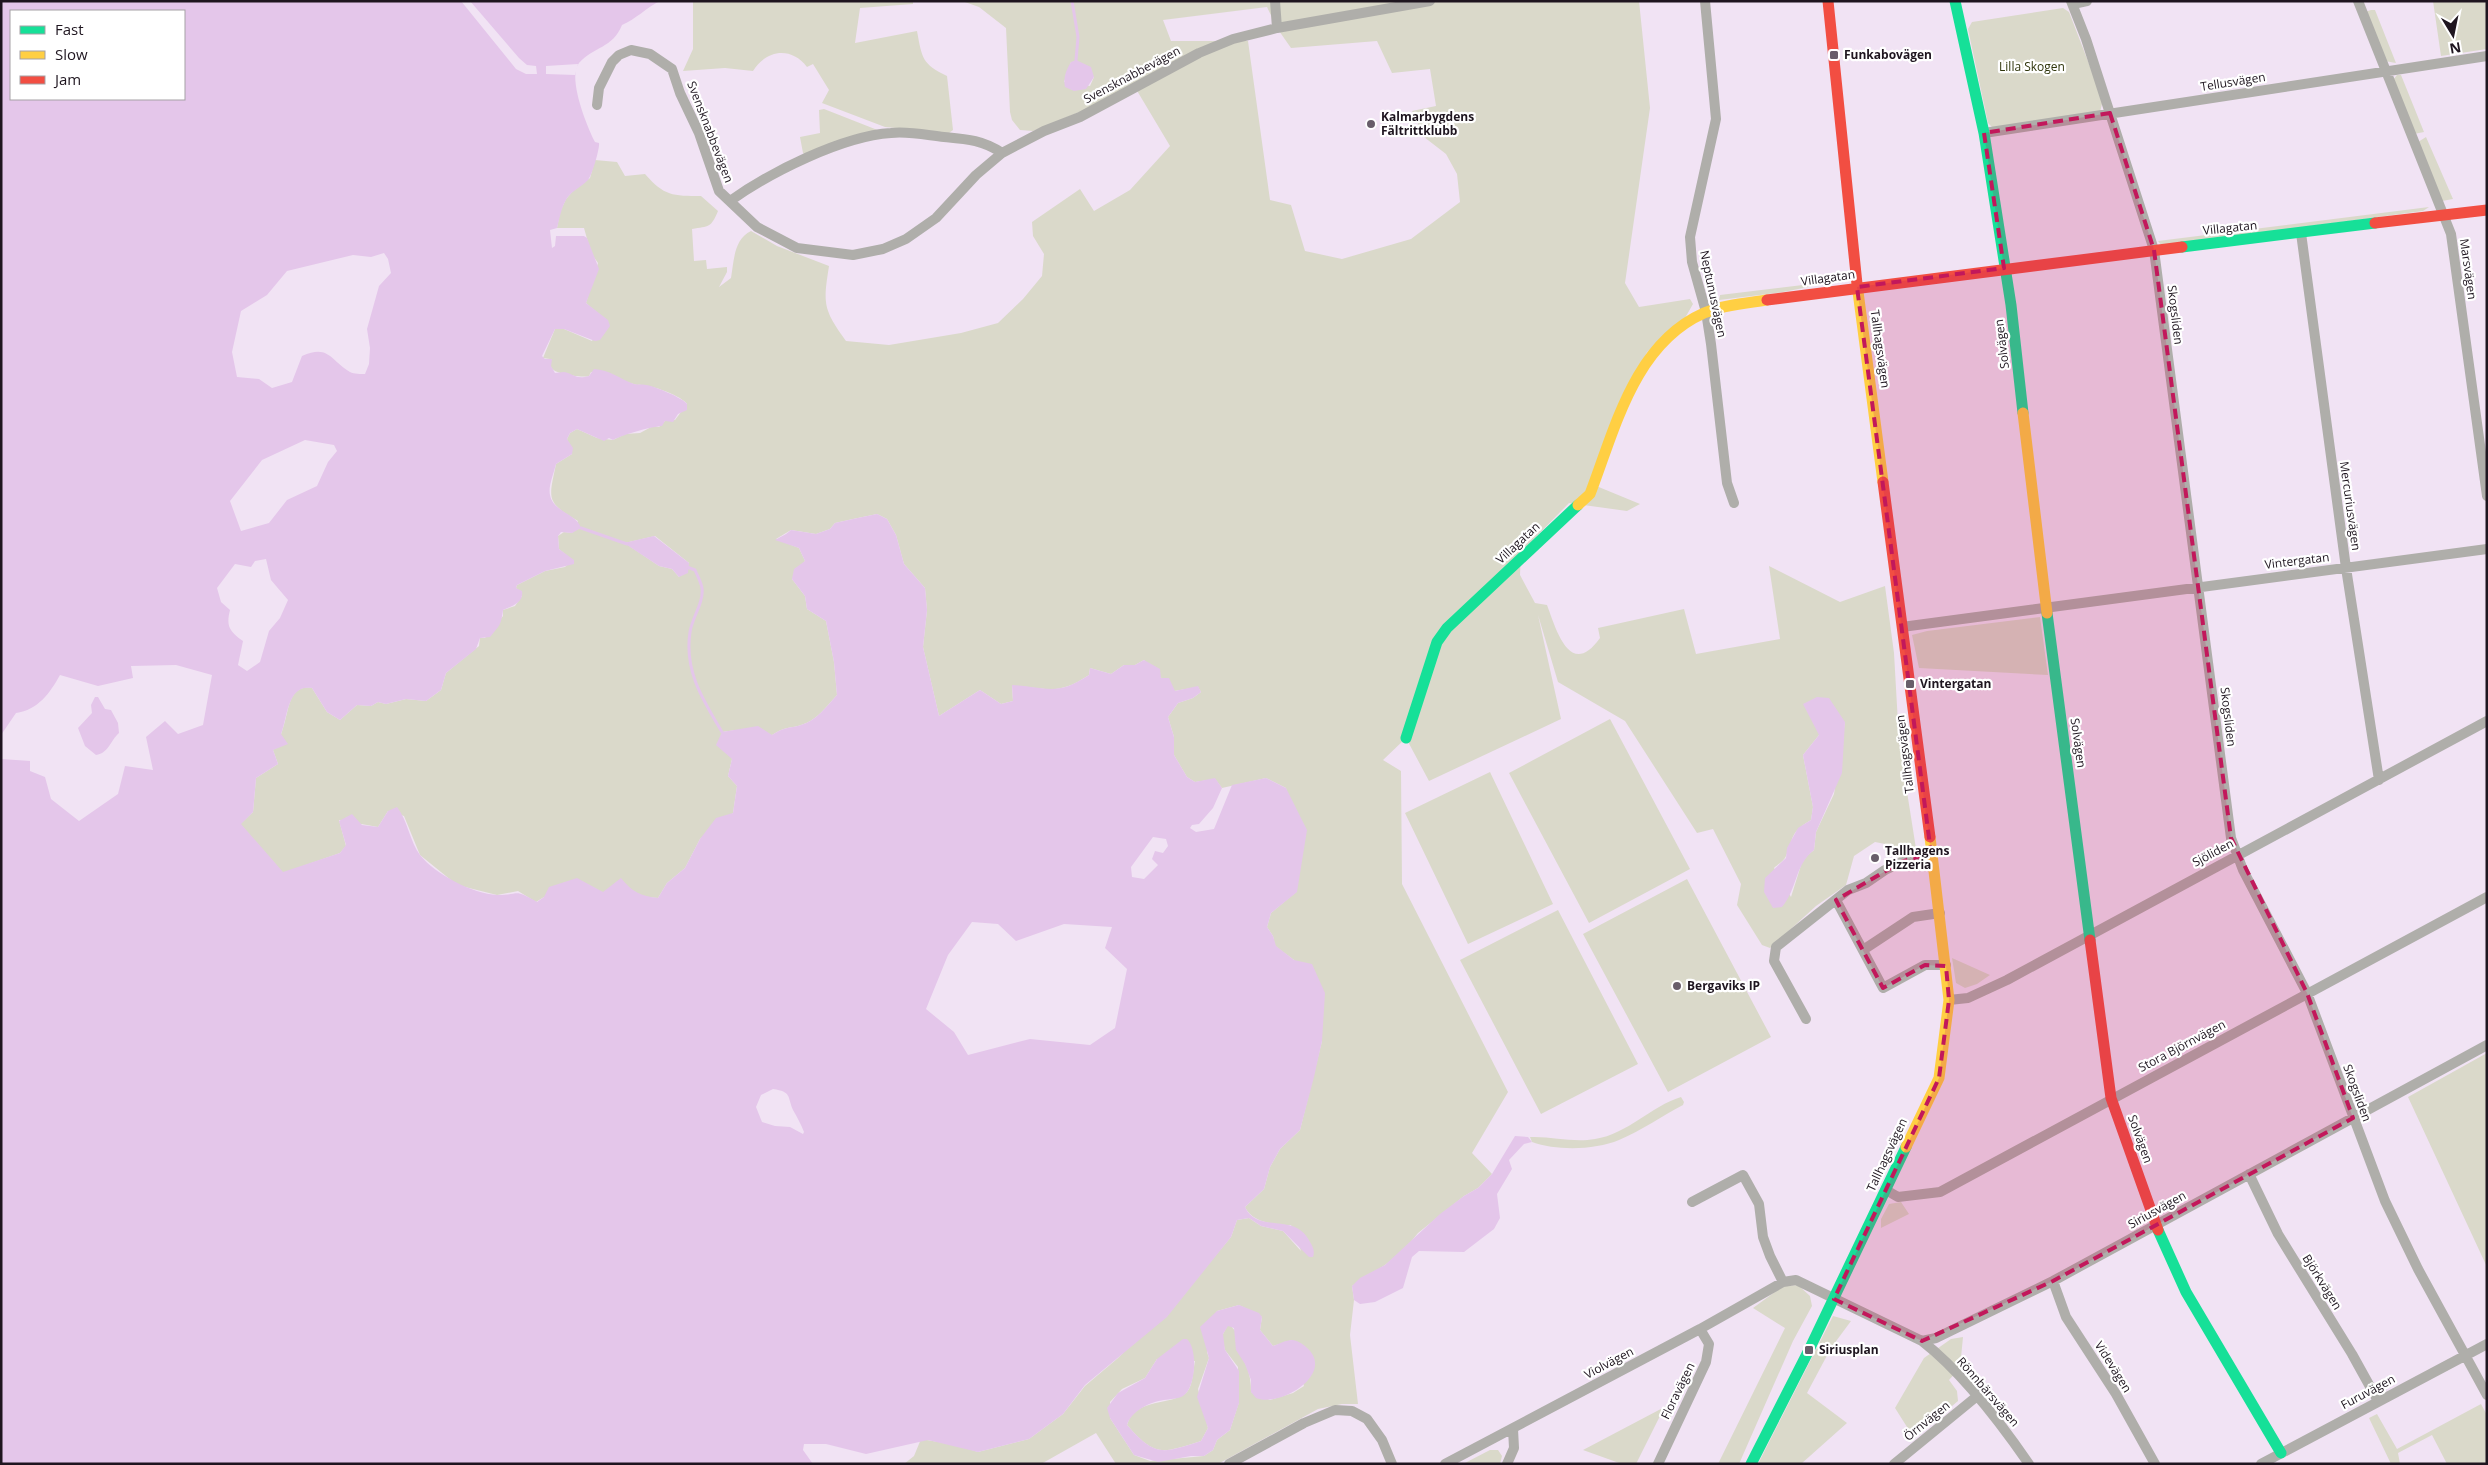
<svg xmlns="http://www.w3.org/2000/svg" width="2488" height="1465" font-family="'Open Sans',sans-serif">
<style>
.green{fill:#dad9ca;fill-rule:evenodd}
.water{fill:#e4c6ea;fill-rule:evenodd}
.pier{fill:#f1e3f4}
.lines{fill:none;stroke-linecap:round;stroke-linejoin:round}
.stream{stroke:#e4c6ea;stroke-width:3}
.street{stroke:#afaeaa;stroke-width:10}
.fast{stroke:#16e098;stroke-width:11}
.slow{stroke:#ffcf43;stroke-width:11}
.jam{stroke:#f24e42;stroke-width:11}
.marked{fill:#c2185b;fill-opacity:0.2;stroke:#c2185b;stroke-width:4;stroke-dasharray:10 6;stroke-linejoin:round}
.poi-dot{fill:#685d6a;stroke:#fff;stroke-width:2}
.labels{text-anchor:middle;stroke-width:4.5;stroke-linejoin:round;paint-order:stroke}
.poi-label{font-size:12px;font-weight:bold;fill:#1e151f;stroke:#fff;text-anchor:start}
.park-label{font-size:12px;fill:#2f350b;stroke:#fff}
.street-label{font-size:12px;fill:#1e151f;stroke:#fff}
</style>
<rect width="100%" height="100%" fill="#f1e3f4"/>
<path class="green" d="M693,1H913V4L860,8L855,43L917,31C922,58 922,64 947,76L953,130L949,133L885,127L822,103L829,90L813,64L807,67C791,46 766,50 753,71L725,68L683,71L693,49Z
M962,1H1639L1650,108L1625,283L1639,307L1690,299L1693,304L1685,318L1647,352L1589,483L1640,504L1627,511L1569,503L1521,552L1520,575L1535,603L1547,605C1556,629 1570,680 1600,638L1598,628L1684,609L1696,654L1780,639L1769,566L1840,602L1885,586L1894,653L1899,741L1917,855L1901,862L1890,845L1875,842L1854,856L1846,885L1816,906L1770,948L1762,945L1737,905L1741,884L1713,829L1697,833L1625,721L1558,682L1538,615L1561,719L1429,781L1406,738L1383,760L1401,771L1402,884L1508,1092L1472,1153L1492,1174L1478,1188L1464,1196L1418,1233L1405,1249L1385,1265L1352,1286L1354,1300L1350,1335L1358,1404H1342L1318,1409L1218,1464H1116L1096,1433L1041,1464H904L914,1456L921,1439L956,1445L978,1452L1029,1439L1063,1414L1085,1386L1118,1358L1190,1286L1231,1237L1237,1220L1249,1218L1261,1226L1283,1231L1301,1251L1291,1225C1276,1225 1252,1223 1245,1207L1264,1189L1270,1167L1280,1149L1300,1130L1322,1041L1294,960L1275,946L1273,936L1267,927L1271,913L1296,892L1299,866L1286,788L1266,778L1222,788L1215,779L1195,782L1187,777L1174,755V737L1168,717L1178,703L1193,698L1201,692L1198,687L1174,691L1144,660L1135,665H1124L1111,674L1090,668L1089,675C1056,697 1048,687 1012,686L1013,701L1001,704L980,690L939,716L923,647L927,610L925,588L904,564L896,535L887,519L877,514L853,519L835,523L830,529L816,534L791,530L776,539L799,548L805,561L792,579L805,596L807,609L826,621L834,662L837,695C827,706 816,721 801,725C788,729 786,726 772,735L736,730L722,732L732,759L728,776L737,786L733,813L700,839L685,868L667,883L658,898L646,897L631,891L544,897L536,902L518,891L497,895L457,885L420,855L404,816L388,811L378,827L339,820L346,846L340,853L283,873L240,824L253,812L256,778L278,764L273,750C277,743 281,736 283,728C289,712 288,684 312,688L327,712L340,720L357,705L371,706L378,702L386,704L406,699L426,701L441,690L446,673L479,646L480,638H485L503,616V610L515,606L522,596L516,588L517,585L545,571L565,567L572,560L559,549L558,536L564,532L572,533L578,521C545,502 549,499 556,464L572,454L567,439L570,433L577,429L597,438L613,440L625,434L640,433L653,426L659,427L665,421L675,420L687,404C682,396 647,383 637,385L591,372L589,376C581,378 553,374 551,367C550,364 551,361 550,359L543,358L555,329H564L592,341L604,319L586,303L598,263L591,253L584,228H557L560,212L566,199L573,191L590,178L595,160L617,162L625,176L645,174C664,196 673,196 701,196L718,211C711,228 709,226 692,229L694,261L706,260L707,269L727,267V272L719,287L731,278C734,260 734,239 751,231L777,246L829,266C823,304 823,309 846,341L889,345L961,333L998,323L1023,299L1042,276L1044,254L1033,236L1032,222L1080,189L1094,211L1130,190L1170,146L1136,89L1033,131L1020,130L1012,120L1010,112L1006,28L979,7ZM1267,7L1277,28L1291,48L1377,41L1392,73L1430,69L1436,106L1412,111L1424,137L1446,154L1457,174L1460,202L1411,239L1342,259L1305,251L1291,205L1270,200L1248,41H1171L1163,20ZM1071,62L1094,77L1090,86L1064,82ZM655,536L689,563L679,577L672,569L659,566L625,543ZM1845,722L1834,794L1816,832L1814,850L1803,859L1791,897L1774,868C1777,865 1784,861 1786,856C1794,837 1790,832 1811,820L1813,807L1803,755L1819,735ZM1239,1305L1262,1317L1260,1330L1273,1346L1292,1340L1304,1386L1293,1393L1270,1400L1251,1392C1251,1383 1250,1374 1246,1365C1240,1353 1234,1347 1236,1332L1231,1326H1227L1223,1334V1342L1225,1350L1238,1367L1239,1402L1230,1430L1217,1440L1213,1450L1204,1456L1150,1461L1134,1455L1110,1418V1402L1122,1389L1145,1378L1157,1359L1195,1361C1193,1370 1193,1385 1187,1392C1173,1406 1135,1397 1127,1425C1156,1458 1162,1453 1201,1441L1208,1428L1198,1389L1209,1358L1207,1352L1217,1311Z
M2433,1H2487V49L2441,56Z
M2063,8L2069,12L2103,100L2100,112L1993,128L1988,123L1968,29L1972,22Z
M2371,10H2375L2396,63L2385,61L2365,12Z
M2397,75H2401L2424,132L2414,134L2393,80Z
M824,109L880,131L806,155L803,153L800,137L820,133L819,110Z
M2426,137L2453,199L2442,201L2418,142Z
M2429,207L2423,211L2162,246L2158,241Z
M1844,280L1783,292L1719,300L1720,295Z
M2040,617L2048,675L1919,668L1912,635L1927,631Z
M1610,719L1690,869L1589,923L1509,773Z
M1490,772L1553,904L1468,944L1405,813Z
M1687,879L1771,1037L1668,1092L1583,934Z
M1558,910L1638,1064L1541,1114L1460,960Z
M1952,958L1990,975L1977,984L1965,988L1956,983Z
M2487,1053V1267L2408,1097Z
M1681,1097L1684,1102L1683,1105C1662,1116 1641,1131 1619,1140C1595,1150 1557,1151 1532,1142L1530,1137C1552,1136 1573,1143 1595,1139C1628,1134 1651,1106 1681,1097Z
M1901,1202L1909,1214L1881,1228V1219L1889,1204Z
M1798,1285L1810,1296L1812,1306L1793,1341L1739,1464H1718L1785,1328L1753,1308L1783,1286Z
M1833,1316L1851,1321L1831,1348L1807,1393L1847,1423L1801,1464H1758Z
M1963,1337L1960,1368L1949,1380L1957,1391L1958,1401L1914,1438L1895,1408L1924,1358L1951,1339Z
M1676,1401L1670,1419L1661,1414L1636,1464H1622L1583,1450Z
M2481,1404L2487,1415V1464H2447L2432,1435L2398,1453L2400,1464H2391L2369,1418L2377,1414L2397,1449Z
M1490,1450H1498L1502,1456L1500,1464H1463Z"/>
<path class="water" d="M1,1H660C646,8 636,19 622,25C613,48 593,47 579,63C567,77 587,127 595,142L599,143C600,148 592,176 588,180C581,187 573,190 567,198C561,208 560,217 557,228L550,230L552,248L555,246L556,236H584L587,238L599,269L586,303L608,320L610,326L600,340L595,341L564,329H555L542,356L545,359H552L551,366L555,373C558,373 561,372 564,372C573,373 575,380 589,376L594,369C610,370 620,379 634,384C638,385 642,384 646,385C654,386 683,398 687,404V410L678,414L673,422L665,421L662,426C649,427 625,434 613,440L609,438L604,441L577,429L570,433L567,439L573,448L572,454L556,464C554,473 548,486 550,495C553,512 576,513 581,528L572,533L561,532L558,536L559,549L574,560V564L545,571L517,585L516,588L522,591C524,603 512,606 503,610C501,625 500,625 490,637L480,638L476,649L446,673L441,690L426,701L406,699L386,704L378,702L371,706L357,705L340,720L327,712L312,688C287,684 288,717 281,734L288,744L273,750L278,764L256,778L253,812L241,824L283,872L340,853L346,845L339,821L352,814L362,825L378,827L388,811L397,807C408,821 410,842 420,855C435,874 473,894 497,895C521,895 513,888 537,902L544,897L549,887L577,878L603,892L621,878C632,892 641,896 658,898L667,883L685,868L700,839L716,818L733,813L737,786L728,776L732,759L716,745L722,732L758,726L772,735C786,726 788,729 801,725C816,721 827,706 837,695L834,662L826,621L807,609L805,596L792,579L794,569L805,561L799,548L775,540L786,534L791,530L816,534L830,529L835,523L853,519L877,514L887,519L896,535L904,564L925,588L927,610L923,647L939,716L980,690L1001,704L1013,701L1012,685C1047,687 1056,697 1089,675L1090,668L1111,674L1124,665H1135L1144,660L1160,669L1161,678H1169L1175,691L1198,686L1201,692L1193,698L1178,703L1168,717L1174,737V755L1187,777L1195,782L1215,778L1222,788L1213,808L1199,824L1192,825L1190,828L1196,832L1214,829L1232,785L1266,778L1286,788L1307,830L1297,892L1271,913L1267,927L1273,936L1276,946L1294,960L1312,964L1325,993L1322,1041L1314,1077L1300,1130L1280,1149L1270,1167L1264,1189L1245,1207C1258,1235 1295,1211 1310,1242C1313,1247 1315,1251 1313,1257H1309L1283,1231L1261,1226L1249,1218L1237,1220L1231,1237L1167,1317L1085,1385L1063,1414L1029,1439L978,1452L928,1440L866,1454L826,1444H804L803,1450L813,1464H1V759L30,761V771L45,777L51,799L79,821L118,794L125,766L153,770L146,737L165,721L178,734L203,725L212,675L176,665L131,666L133,678L98,686L60,675C50,693 38,710 16,713L1,735ZM11,11H184V99H11ZM384,253L388,259L391,273L379,286L367,329L370,348L369,364L365,374C361,374 354,374 350,372C330,360 329,344 302,356L292,382L272,388L259,379L237,377L232,352L241,311L267,295L287,271L353,255L371,257ZM305,440L334,445L337,451L328,462L317,486L287,500L269,523L241,531L230,501L262,460ZM266,559L271,580L288,600L280,618L269,631L260,662L247,671L238,665L243,641C229,631 226,626 230,610L221,602L217,588L235,564L251,567L255,561ZM1153,837L1166,839L1168,846L1163,853L1155,851L1152,859L1158,865L1144,879L1132,877L1131,867ZM972,922L998,924L1016,941L1064,924L1112,927L1105,948L1127,969L1115,1028L1090,1045L1030,1039L968,1055L954,1032L926,1009L948,955ZM773,1089C792,1092 787,1096 793,1110C797,1117 801,1124 804,1132L803,1134L790,1127L775,1126L762,1122L756,1107L761,1095Z
M1076,60L1091,67L1094,77L1086,89L1074,91L1065,87C1063,78 1066,70 1071,62Z
M654,536L689,563L688,573L679,577L672,569L659,566L624,543Z
M95,697H98L105,709L111,710L118,723L119,733C110,741 109,753 96,755L85,746L78,728L92,713L91,705Z
M1817,697L1829,698L1845,722L1842,773L1816,832L1814,850C1794,866 1798,888 1782,907L1773,908L1764,892L1765,878L1786,858L1787,848L1798,828L1811,820L1813,807L1803,755L1819,735L1803,704Z
M1515,1136L1528,1137L1532,1142L1524,1144L1509,1160L1512,1169L1497,1194L1500,1218L1494,1229L1464,1252L1419,1251L1412,1257L1403,1288L1375,1302L1360,1304L1354,1300L1352,1286L1360,1278L1385,1265L1440,1214L1464,1196L1478,1188L1492,1174Z
M1239,1305L1259,1313L1262,1317L1260,1330L1273,1346C1279,1344 1286,1340 1292,1340C1297,1340 1303,1344 1306,1347C1337,1373 1281,1408 1256,1398L1251,1392V1380L1245,1364L1236,1350L1234,1328L1228,1326L1223,1334L1225,1350L1239,1371V1403L1230,1430L1217,1440L1213,1450L1204,1456H1191L1158,1462L1134,1455L1110,1418L1107,1408L1118,1393L1145,1378L1157,1359L1183,1339H1187C1198,1349 1196,1388 1183,1396C1178,1399 1170,1399 1164,1400C1150,1402 1131,1411 1127,1425C1156,1458 1163,1453 1201,1441L1208,1428L1197,1397L1209,1358L1200,1327L1217,1311Z"/>
<path class="pier" d="M461,1H470L519,58L527,65L536,66L537,74H526L516,69Z
M578,64L575,75L546,74V66Z"/>
<g class="lines">
<path class="stream" d="M1072,1L1078,37L1076,60
M581,528L627,544
M687,567L695,570C697,575 701,582 702,588C704,602 692,618 690,632C684,671 703,700 722,732"/>
<path class="street" d="M1275,1L1277,28
M1705,1L1716,119L1690,237L1692,262L1706,312L1711,344L1727,483L1734,503
M2071,1L2086,39L2154,250L2231,838L2243,870L2307,993L2385,1201L2418,1269L2487,1395
M2358,1L2451,234L2487,496
M2073,4L2087,1
M597,105L599,88L612,62L619,55L631,50L650,54L672,69L680,93L699,133L719,191L757,227L797,248L853,255L883,249L906,239L936,218L976,175L1002,153L1044,131L1080,117L1199,53L1233,39L1277,28L1430,1
M1984,133L2487,56
M730,201C769,173 842,136 891,133C908,131 926,135 944,137C966,139 983,140 1002,153
M2301,233L2346,568L2379,780
M1902,627L2487,549
M1836,900L1883,988L1925,965H1946
M1863,950L1913,917L1940,913
M1949,1000L1968,998L2007,980L2487,721
M1806,1019L1774,961L1776,947L1848,890L1866,883L1885,870L1917,855L1931,853
M2249,1174L2278,1234L2352,1354L2378,1401
M1886,1190L1898,1197L1940,1192L2487,897
M1692,1202L1743,1175L1759,1204L1763,1237L1770,1256L1783,1282
M2053,1281L2066,1317L2116,1394L2155,1464
M1922,1341C1962,1372 2000,1422 2029,1464
M1229,1464L1304,1423L1335,1410L1352,1411L1367,1419L1382,1440L1392,1464
M1445,1464L1700,1329L1783,1282L1796,1280L1922,1341L1936,1338L2053,1281L2487,1045
M1507,1464L1514,1448L1513,1429
M1658,1464L1706,1362L1709,1344L1700,1329
M1894,1464L1976,1397
M2261,1464L2487,1344"/>
<path class="fast" d="M1955,1L1984,133L2011,305L2023,413
M2182,247L2375,223
M2047,613L2090,940
M1406,738L1437,642L1447,628L1578,505
M2158,1230L2186,1292L2281,1453
M1751,1464L1809,1350L1906,1147"/>
<path class="slow" d="M1857,284L1883,482
M2023,413L2047,613
M1578,505L1590,494C1615,429 1634,344 1704,313C1722,305 1747,303 1767,300
M1906,1147L1939,1078L1949,1000L1930,837"/>
<path class="jam" d="M1828,1L1857,284
M2375,223L2487,210
M1767,300L2182,247
M1883,482L1930,837
M2090,940L2111,1098L2158,1230"/>
</g>
<path class="marked" d="M2110,113L2154,250L2231,838L2307,993L2353,1118L2053,1281L1922,1341L1834,1299L1939,1078L1949,1000L1946,966L1925,965L1883,988L1836,900L1901,862L1931,853L1857,287L2004,268L1984,133Z"/>
<g class="poi-dot">
<rect x="1829" y="50" width="10" height="10" rx="2.5"/>
<circle cx="1371" cy="124" r="5"/>
<rect x="1905" y="679" width="10" height="10" rx="2.5"/>
<circle cx="1875" cy="858" r="5"/>
<circle cx="1677" cy="986" r="5"/>
<rect x="1804" y="1345" width="10" height="10" rx="2.5"/>
</g>
<g class="labels">
<g class="poi-label">
<text x="1844" y="59">Funkabovägen</text>
<text x="1381" y="121">Kalmarbygdens<tspan x="1381" dy="14">Fältrittklubb</tspan></text>
<text x="1920" y="688">Vintergatan</text>
<text x="1885" y="855">Tallhagens<tspan x="1885" dy="14">Pizzeria</tspan></text>
<text x="1687" y="990">Bergaviks IP</text>
<text x="1819" y="1354">Siriusplan</text>
</g>
<g class="park-label">
<text x="2032" y="71">Lilla Skogen</text>
</g>
<g class="street-label">
<text transform="translate(1132 75) rotate(-28)" y="4">Svensknabbevägen</text>
<text transform="translate(2233 82) rotate(-9)" y="4">Tellusvägen</text>
<text transform="translate(710 132) rotate(69)" y="4">Svensknabbevägen</text>
<text transform="translate(2230 228) rotate(-6)" y="4">Villagatan</text>
<text transform="translate(2468 269) rotate(82)" y="4">Marsvägen</text>
<text transform="translate(1828 278) rotate(-8)" y="4">Villagatan</text>
<text transform="translate(1713 294) rotate(78)" y="4">Neptunusvägen</text>
<text transform="translate(2175 315) rotate(83)" y="4">Skogsliden</text>
<text transform="translate(2002 344) rotate(-97)" y="4">Solvägen</text>
<text transform="translate(1880 349) rotate(82)" y="4">Tallhagsvägen</text>
<text transform="translate(2350 506) rotate(82)" y="4">Mercuriusvägen</text>
<text transform="translate(1518 543) rotate(-43)" y="4">Villagatan</text>
<text transform="translate(2297 561) rotate(-7)" y="4">Vintergatan</text>
<text transform="translate(2228 717) rotate(83)" y="4">Skogsliden</text>
<text transform="translate(2078 743) rotate(82)" y="4">Solvägen</text>
<text transform="translate(1905 754) rotate(-97)" y="4">Tallhagsvägen</text>
<text transform="translate(2213 853) rotate(-28)" y="4">Sjöliden</text>
<text transform="translate(2182 1046) rotate(-28)" y="4">Stora Björnvägen</text>
<text transform="translate(2357 1093) rotate(70)" y="4">Skogsliden</text>
<text transform="translate(2140 1139) rotate(70)" y="4">Solvägen</text>
<text transform="translate(1887 1155) rotate(-65)" y="4">Tallhagsvägen</text>
<text transform="translate(2157 1210) rotate(-29)" y="4">Siriusvägen</text>
<text transform="translate(2322 1282) rotate(58)" y="4">Björkvägen</text>
<text transform="translate(1609 1363) rotate(-28)" y="4">Violvägen</text>
<text transform="translate(2113 1367) rotate(58)" y="4">Videvägen</text>
<text transform="translate(1678 1391) rotate(-64)" y="4">Floravägen</text>
<text transform="translate(1988 1392) rotate(49)" y="4">Rönnbärsvägen</text>
<text transform="translate(2368 1392) rotate(-28)" y="4">Furuvägen</text>
<text transform="translate(1927 1421) rotate(-39)" y="4">Örnvägen</text>
</g>
</g>
<rect width="2488" height="1465" fill="none" stroke="#1e151f" stroke-width="5"/>
<rect x="10" y="10" width="175" height="90" fill="#ffffff" stroke="#a5a1a5"/>
<rect x="20" y="26" width="25" height="8" fill="#16e098" stroke="#a5a1a5"/>
<text x="55" y="35" font-size="15" fill="#1e151f">Fast</text>
<rect x="20" y="51" width="25" height="8" fill="#ffcf43" stroke="#a5a1a5"/>
<text x="55" y="60" font-size="15" fill="#1e151f">Slow</text>
<rect x="20" y="76" width="25" height="8" fill="#f24e42" stroke="#a5a1a5"/>
<text x="55" y="85" font-size="15" fill="#1e151f">Jam</text>
<g transform="translate(2453 35) rotate(170)" stroke="#ffffff" stroke-width="4" paint-order="stroke">
<path d="M0-4L9 19L0 12L-9 19Z" fill="#1e151f"/>
<text y="-8" font-size="14" font-weight="bold" text-anchor="middle" fill="#1e151f">N</text>
</g>
</svg>
